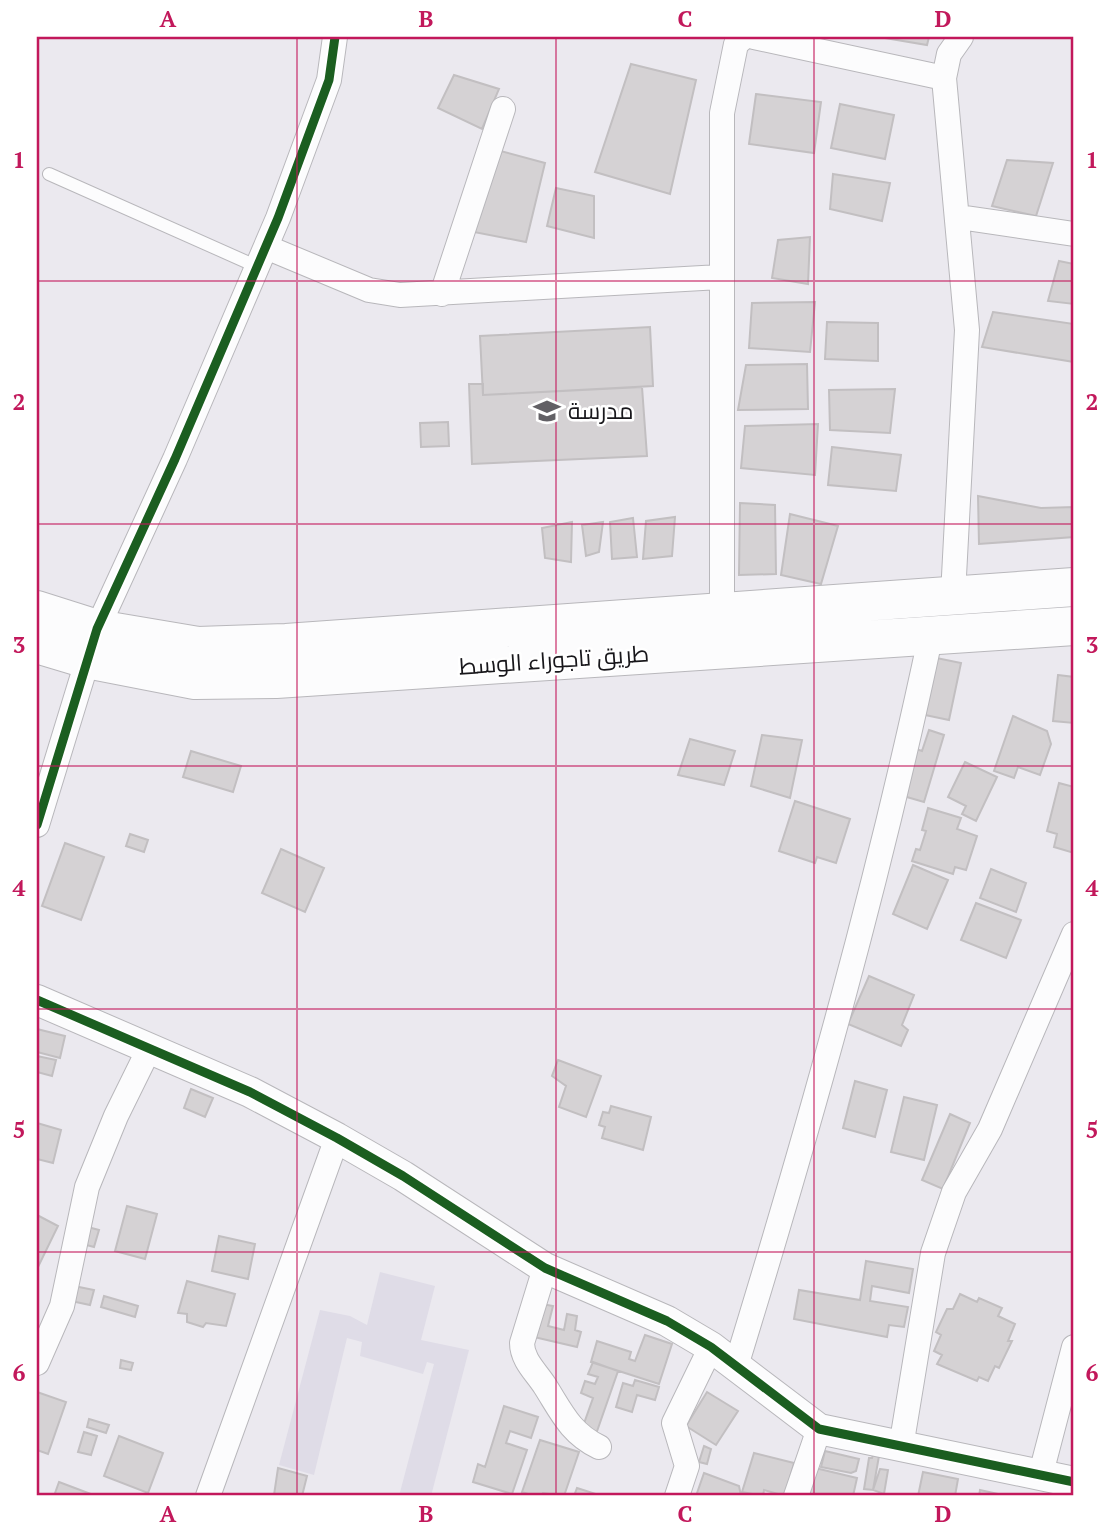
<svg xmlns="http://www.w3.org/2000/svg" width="1111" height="1533" font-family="'PT Serif',Cairo,serif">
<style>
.built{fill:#dfdce7}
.building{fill:#d5d2d4;stroke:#c2bfc1;stroke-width:2}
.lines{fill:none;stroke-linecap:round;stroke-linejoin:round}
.service-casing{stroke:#b8b7bb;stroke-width:14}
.minor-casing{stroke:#b8b7bb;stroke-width:26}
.tertiary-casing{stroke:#b8b7bb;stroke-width:32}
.primary-casing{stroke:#b8b7bb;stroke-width:40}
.service{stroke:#fcfcfd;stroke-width:12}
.minor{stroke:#fcfcfd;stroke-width:24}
.tertiary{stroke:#fcfcfd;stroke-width:30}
.primary{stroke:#fcfcfd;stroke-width:38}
.cycleway-casing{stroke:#fff;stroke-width:13}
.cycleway{stroke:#1b5e20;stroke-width:9}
.grid{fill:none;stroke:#c2185b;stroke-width:2;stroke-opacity:0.55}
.labels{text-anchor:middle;stroke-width:5;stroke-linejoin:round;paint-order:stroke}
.poi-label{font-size:23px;fill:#18171b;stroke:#fff;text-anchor:start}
.street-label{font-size:23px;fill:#18171b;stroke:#fff}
.neatline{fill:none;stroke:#c2185b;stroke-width:2.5}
.grid-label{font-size:23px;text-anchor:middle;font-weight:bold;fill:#c2185b}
</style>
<rect width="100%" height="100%" fill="#ebe9ef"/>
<path class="built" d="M380,1272L435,1286L421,1340L469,1350L431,1496H399L434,1364L427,1362L423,1374L360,1356L362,1342L347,1338L314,1475L279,1465L320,1310L350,1316L367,1325Z"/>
<path class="building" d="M879,37H929L927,45Z
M631,64L696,80L670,194L595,172Z
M454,75L499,89L482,129L438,108Z
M756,94L821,102L814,153L749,144Z
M840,104L894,115L885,159L831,148Z
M493,149L545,163L526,242L474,232Z
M1007,160L1053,163L1036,216L992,206Z
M833,174L890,183L882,221L830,209Z
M556,188L594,196V238L547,226Z
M810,237L808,284L772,278L778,240Z
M1059,261L1074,264V304L1048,301Z
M815,302L810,352L749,348L752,303Z
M993,312L1074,324V362L982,347Z
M827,322L878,323V361L825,359Z
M650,327L653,386L483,395L480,336Z
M807,364L808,409L738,410L746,365Z
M469,384H483V395L642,387L647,456L472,464Z
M895,389L890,433L830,430L829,390Z
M448,422L449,446L421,447L420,423Z
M818,424L815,475L741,468L745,426Z
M832,447L901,455L896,491L828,485Z
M978,496L1041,508L1074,507V537L979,544Z
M740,503L775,505L776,574L739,575Z
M790,514L838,526L821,584L781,575Z
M675,517L672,556L643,559L646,521Z
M633,518L637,557L612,559L610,522Z
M572,522L571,562L545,558L542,528Z
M603,522L599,552L586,556L582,525Z
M917,654L961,663L949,720L906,711Z
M1058,675L1074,677V723L1053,721Z
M1013,716L1047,731L1051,744L1040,775L1018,767L1014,778L994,771Z
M929,730L944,735L924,802L893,793L907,746L922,751Z
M762,735L802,740L790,798L751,786Z
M690,739L735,751L724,785L678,775Z
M191,751L241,766L233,792L183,777Z
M965,762L997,777L976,821L962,814L966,806L948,797Z
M1059,783L1074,787V853L1054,847L1057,834L1047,831Z
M795,801L850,819L836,863L817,857L815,863L779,851Z
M928,808L961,818L957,829L977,836L966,870L955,867L953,874L912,861L916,849L920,850L926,831L922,830Z
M130,834L148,840L144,852L126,846Z
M65,843L104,857L81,920L42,906Z
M281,849L324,868L305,912L262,893Z
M913,865L948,880L927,929L893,914Z
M991,869L1026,883L1016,912L980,898Z
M976,903L1021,920L1006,958L961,940Z
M869,976L914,995L902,1025L908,1030L901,1046L848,1024Z
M37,1029L65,1036L60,1058L37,1052Z
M37,1056L56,1060L52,1076L37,1072Z
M558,1060L601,1076L586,1117L559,1107L566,1086L552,1076Z
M855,1081L887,1090L875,1137L843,1128Z
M191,1089L213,1098L205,1117L184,1108Z
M904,1097L937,1105L924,1160L891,1152Z
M611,1106L651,1117L643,1150L602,1138L605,1127L599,1125L603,1112L609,1113Z
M950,1114L970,1123L943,1189L922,1180Z
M37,1123L61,1130L53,1163L37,1159Z
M127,1206L157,1214L145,1259L115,1251Z
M37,1215L58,1226L37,1269Z
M84,1226L99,1230L94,1247L79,1243Z
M219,1236L255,1244L248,1279L212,1271Z
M866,1261L913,1269L909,1293L872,1286L870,1301L908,1307L904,1327L889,1325L887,1337L794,1319L799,1290L860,1300Z
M187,1281L235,1294L226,1326L206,1323L203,1327L187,1322V1314L178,1313Z
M74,1286L94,1290L90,1305L71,1301Z
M960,1294L977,1302L979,1298L1002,1308L998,1316L1015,1324L1008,1341H1012L999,1368L995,1366L988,1381L979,1377L977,1381L937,1364L942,1355L934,1351L941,1335L936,1332L947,1309H953Z
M104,1296L138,1306L135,1317L101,1307Z
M542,1304L553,1306L548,1326L564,1330L567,1314L577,1316L575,1330L581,1332L577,1347L534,1337Z
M645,1335L672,1344L659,1384L591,1362L597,1341L631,1352L629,1359L635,1361Z
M121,1360L133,1363L131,1370L120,1368Z
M593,1362L618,1371L595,1437L581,1432L593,1398L581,1393L585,1381L595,1384L598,1377L588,1374Z
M635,1380L659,1387L655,1400L637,1395L632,1412L616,1407L623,1383L633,1386Z
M37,1392L66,1402L48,1454L37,1450Z
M707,1392L738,1411L716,1445L686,1426Z
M504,1406L538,1417L531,1438L510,1431L506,1443L527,1450L512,1494L473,1482L478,1464L485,1467Z
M89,1419L109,1425L106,1433L87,1427Z
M84,1432L97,1436L91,1455L78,1452Z
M119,1436L163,1453L148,1493L104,1476Z
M540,1440L579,1452L564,1496L543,1493L542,1496H534L522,1492Z
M704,1446L711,1449L707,1464L699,1462Z
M825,1451L859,1459L856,1471L851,1473L821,1467Z
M754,1453L794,1463L785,1496L764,1490L763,1496L742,1492Z
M873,1455L879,1456L873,1490L864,1489L869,1458H872Z
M811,1467L857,1478L853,1496H805Z
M278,1468L307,1476L302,1496L274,1495Z
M880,1469L888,1470L884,1494L873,1490Z
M923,1472L958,1479L955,1496H918Z
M704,1473L739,1486L741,1496H696Z
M59,1482L96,1496H54Z
M577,1488L596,1494L595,1496H574Z
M980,1490L1007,1496H979Z"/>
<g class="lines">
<defs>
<path id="service" d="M49,174L258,267"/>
<path id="minor" d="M754,37L944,78
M959,217L1074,234
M266,247L369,290L400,295L720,277
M442,294L503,109
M953,595L967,330L944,78L949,54L961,37
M722,610V113L736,44L744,37
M37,825L97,629L175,459L278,218L329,80L335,37
M545,1268L522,1343C522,1360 536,1372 545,1386C561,1411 570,1433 599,1447
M37,1363L62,1306L87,1187L116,1116L149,1049
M736,1366C810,1125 879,881 931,634
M901,1447L933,1253L954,1192L990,1129L1074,934
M1040,1477L1074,1347
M208,1496L337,1138
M677,1496L687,1466L674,1423L711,1347
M796,1496L819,1429"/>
<path id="tertiary" d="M37,1000L250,1092L337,1138L403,1176L545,1268L667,1321L711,1347L819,1429L1074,1482"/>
<path id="primary" d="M37,610L97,629L198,646L286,643L1074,587
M37,644L87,659L195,680L276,679L1074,626"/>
</defs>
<use href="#service" class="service-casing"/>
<use href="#minor" class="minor-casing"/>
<use href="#tertiary" class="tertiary-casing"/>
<use href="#primary" class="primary-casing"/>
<use href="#service" class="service"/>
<use href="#minor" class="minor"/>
<use href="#tertiary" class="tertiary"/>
<use href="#primary" class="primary"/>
<defs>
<path id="cycleway" d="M37,825L97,629L175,459L278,218L329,80L335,37
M37,1000L250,1092L337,1138L403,1176L545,1268L667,1321L711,1347L819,1429L1074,1482"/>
</defs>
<use href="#cycleway" class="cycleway-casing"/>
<use href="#cycleway" class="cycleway"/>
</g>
<path class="grid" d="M297,37V1496M556,37V1496M814,37V1496M37,281H1074M37,524H1074M37,766H1074M37,1009H1074M37,1252H1074"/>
<defs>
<symbol id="school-bare" viewBox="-9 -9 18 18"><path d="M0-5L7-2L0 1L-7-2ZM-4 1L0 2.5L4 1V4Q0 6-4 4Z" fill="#626065" stroke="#fff" stroke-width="2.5" paint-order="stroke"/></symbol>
</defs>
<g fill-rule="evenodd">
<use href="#school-bare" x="528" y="392" width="38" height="38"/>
</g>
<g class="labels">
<g class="poi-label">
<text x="568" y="419">مدرسة</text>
</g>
<g class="street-label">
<text transform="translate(554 660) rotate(-4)" y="8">طريق تاجوراء الوسط</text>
</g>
</g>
<rect width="1111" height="1533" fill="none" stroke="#ffffff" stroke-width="77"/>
<rect x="38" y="38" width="1034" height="1456" class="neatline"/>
<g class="grid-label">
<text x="168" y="27">A</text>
<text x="426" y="27">B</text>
<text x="685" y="27">C</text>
<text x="943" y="27">D</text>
<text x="19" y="168">1</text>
<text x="1092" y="168">1</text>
<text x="19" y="410">2</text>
<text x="1092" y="410">2</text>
<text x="19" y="653">3</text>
<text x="1092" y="653">3</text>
<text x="19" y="896">4</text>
<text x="1092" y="896">4</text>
<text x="19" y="1138">5</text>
<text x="1092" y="1138">5</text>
<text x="19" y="1381">6</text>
<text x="1092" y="1381">6</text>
<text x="168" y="1522">A</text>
<text x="426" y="1522">B</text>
<text x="685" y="1522">C</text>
<text x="943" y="1522">D</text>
</g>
</svg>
